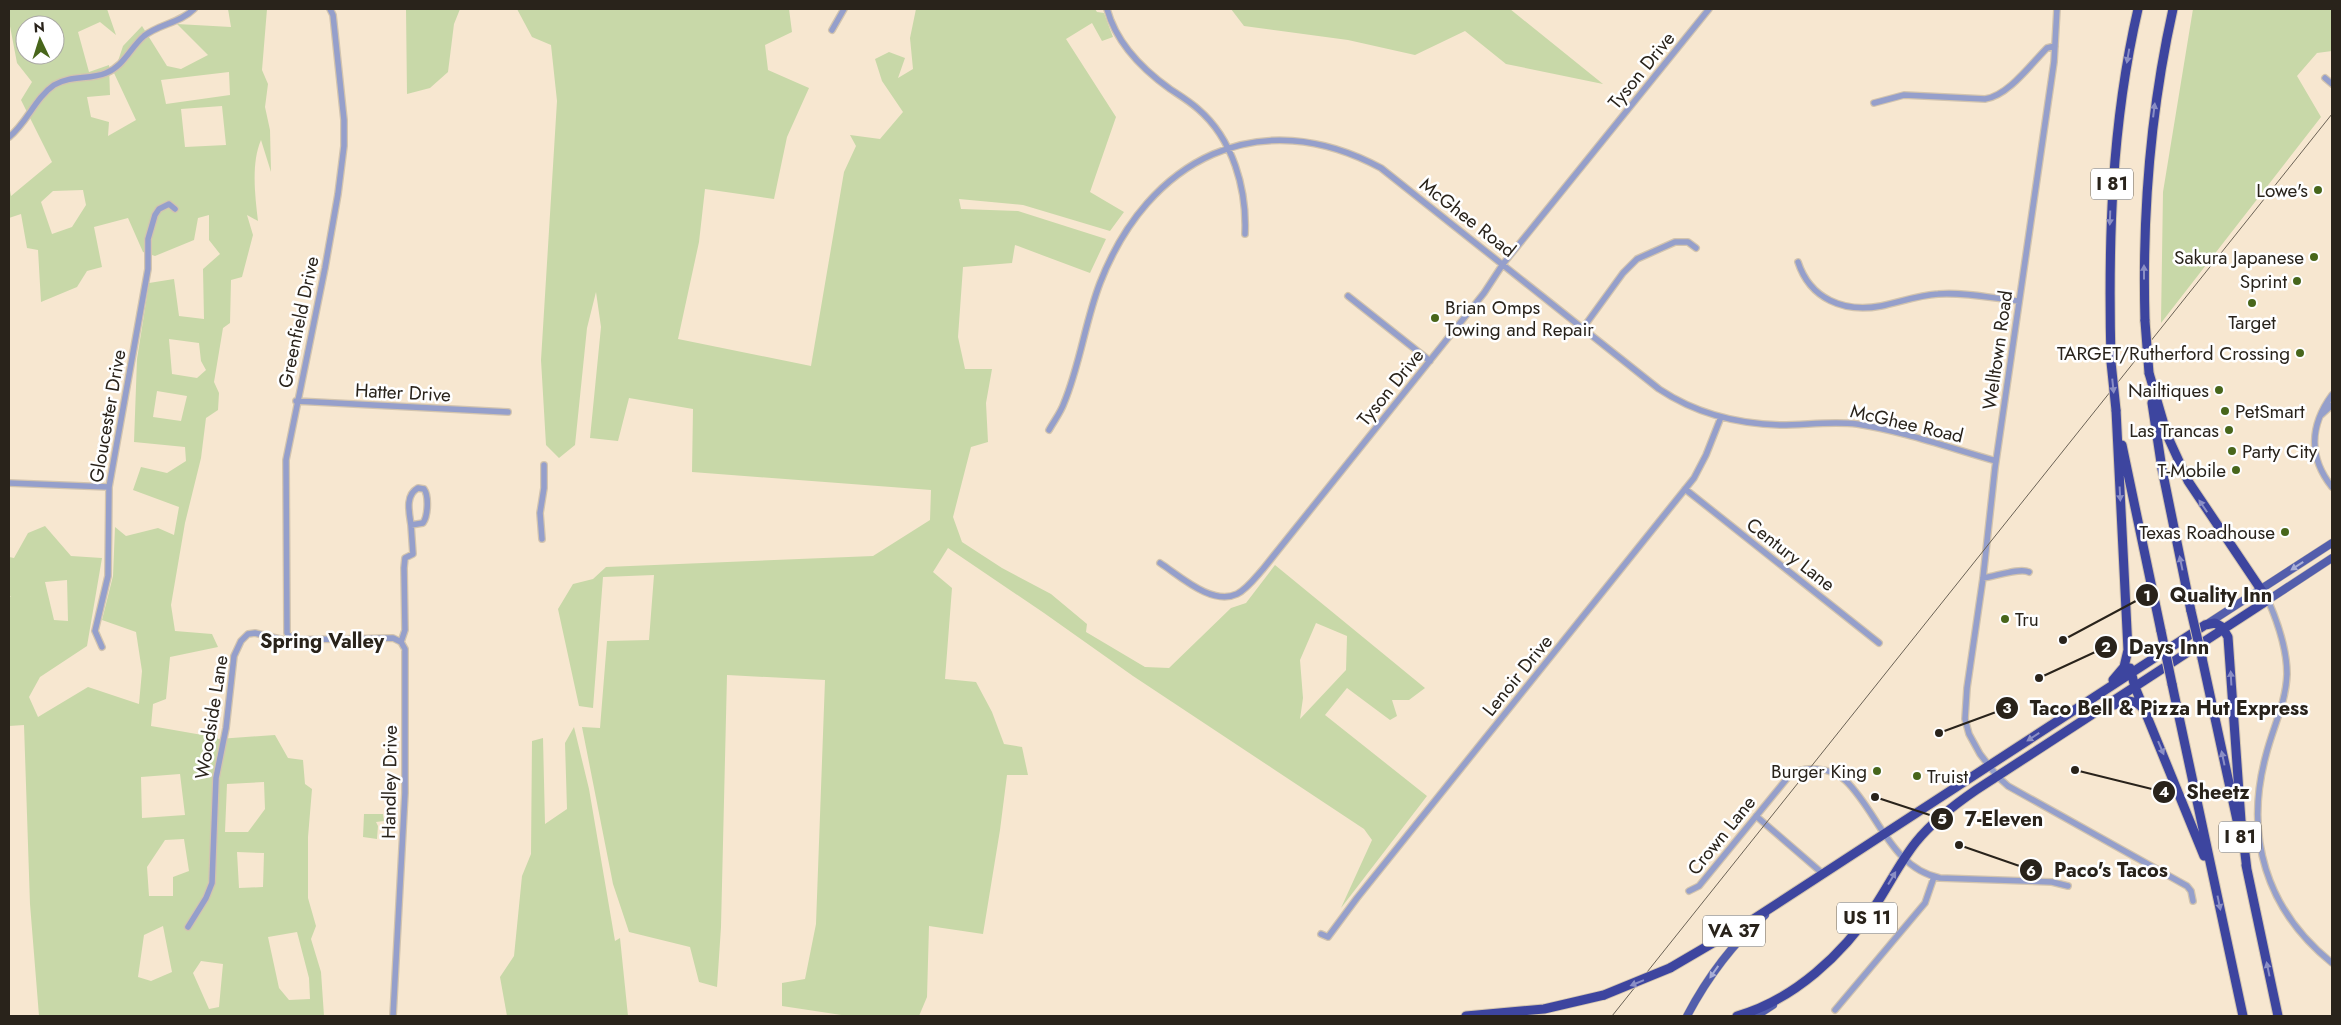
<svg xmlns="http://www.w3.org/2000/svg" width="2341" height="1025" font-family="Jost,sans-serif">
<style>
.green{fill:#c8d8a8;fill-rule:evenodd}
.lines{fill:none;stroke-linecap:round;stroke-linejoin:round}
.minor-casing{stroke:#d2c4af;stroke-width:8}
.major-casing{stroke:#d2c4af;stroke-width:9}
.highway-casing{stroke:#d2c4af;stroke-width:11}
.minor{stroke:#959fcb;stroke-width:5.5}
.major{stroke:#535eac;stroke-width:8}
.highway{stroke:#3d459f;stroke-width:9}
.rail{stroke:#6b6255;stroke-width:1}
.highway-bridge-casing{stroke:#d2c4af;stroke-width:11;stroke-linecap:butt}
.highway-bridge{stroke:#3d459f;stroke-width:9}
.oneway{fill:#8b8fc5}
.oneway2{fill:#a9aed6}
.poi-dot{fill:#48661b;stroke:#fff;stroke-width:2}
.labels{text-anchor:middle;stroke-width:5;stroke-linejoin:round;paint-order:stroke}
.shield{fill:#fff;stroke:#69655f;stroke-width:1}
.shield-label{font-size:18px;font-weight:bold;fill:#29231b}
.street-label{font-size:19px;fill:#29231b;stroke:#fff}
.poi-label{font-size:19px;fill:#29231b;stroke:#fff;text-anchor:end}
.neighbourhood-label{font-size:20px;font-weight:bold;fill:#29231b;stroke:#fff}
.leader{fill:none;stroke:#29231b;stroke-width:2}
.callout-dot{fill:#29231b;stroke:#fff;stroke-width:2}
.mark-label{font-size:15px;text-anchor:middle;font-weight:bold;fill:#fff}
.callout-label{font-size:20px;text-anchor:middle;font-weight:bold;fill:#29231b;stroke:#fff;stroke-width:5;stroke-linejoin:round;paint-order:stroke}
</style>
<rect width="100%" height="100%" fill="#f7e7d0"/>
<path class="green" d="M9,9H107L116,35L100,22L78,32L89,72L109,65L110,95L87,97L91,117L109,122L108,136L136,120L114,73L123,46L142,26L167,66L181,69L208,55L177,24L231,27L228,9H267L262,70L268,84L265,107L270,130L271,172L261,140C251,163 255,196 258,221L247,215L253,235L242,277L231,280L230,323L223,328L214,382L219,393L218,410L206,418L201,458L185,523L171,605L175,631L212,634L218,647L170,657L166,699L153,704L151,726L208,736L217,731L218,739L275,735L288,758L303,760L305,784L312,789L308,837V898L316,926L311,939L321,972L324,1016H39L30,904L24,725L9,726V598L11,596H9V557L14,558L28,533L45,526L71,556L102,558L87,646L40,677L29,697L38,717L88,687L139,704L142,671L136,632L102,620L113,576L115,527L126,536L158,528L174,535L179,507L133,490L141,467L167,473L186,461L185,447L134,442L137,359L149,283L174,279L179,316L204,319L203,269L220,254L209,240V215L198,218L194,240L155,256L143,252L128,218L94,227L102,267L87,271L77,287L41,302L38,250L27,248L21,214L9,218V185L11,196L52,162L21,100L32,82L17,63L9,21ZM25,25H55V55H25ZM229,72L230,95L166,104L161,80ZM222,106L226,145L185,147L181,109ZM83,190L86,205L72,227L52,234L41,202L53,191ZM169,339L199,343L201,361L206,370L197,378L172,374ZM157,391L187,396L181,421L153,417ZM67,580L68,621L54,620L45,582ZM180,774L185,815L142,818L141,777ZM264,782L265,809L248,832H225L227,784ZM184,839L189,871L173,877V896H149L147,867L165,840ZM237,852L264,853L263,887L239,888ZM163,926L172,972L151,981L138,977L144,935ZM297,932L309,978L310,999L289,1000L279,988L268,937ZM201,961L223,964L219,1007L209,1009L193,973Z
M406,9H460L454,24L448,72L430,88L407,94Z
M517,9H789L792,32L765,45L768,70L809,88L787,137L774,199L705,189L699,242L678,339L811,366L844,172L856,146L850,135L880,139L903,112L882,81L875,59L889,52L905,58L898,78L913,69L910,38L916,9H1095L1097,12L1104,13L1113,37L1102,41L1092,23L1066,39L1116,117L1090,192L1124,212L1110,231L1023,205L959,199L961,209L1018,211L1106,239L1090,273L1015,245L1012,263L963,267L958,337L965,369H992L986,403L988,442L971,447L953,517L962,542L1002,568L1051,594L1087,624L1086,632L1145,667L1169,668L1231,608L1246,603L1275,565L1425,688L1409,700H1392L1397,716L1390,720L1347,688L1325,715L1427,796L1341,908L1372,840L1364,829L1133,676L1044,613L948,548L933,572L952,588L945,679L976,682L992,712L1004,744L1022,747L1028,775H1007L1000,830L983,934L929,926L927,997L919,1016H848L782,1006V983L805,979L816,924L825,680L727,675L721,927L717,987L699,982L690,947L629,932L613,884L582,727L600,728L607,641L649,640L654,575L603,577L593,708L579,706L558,609L573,584L593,579L606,567L873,556L930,520L931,490L692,472L693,409L629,398L618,441L590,438L601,327L596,292L587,328L575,445L559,458L546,445L541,360L557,101L551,45L532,37ZM1316,623L1347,636L1346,670L1300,719L1303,698L1300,660Z
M1231,9H1510L1603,84L1506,64L1465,31L1415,55L1348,40L1244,26Z
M2193,9H2332V51L2317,53L2297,76L2321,117L2161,323L2163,192Z
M574,727L589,789L615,941L620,938L628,1016H507L500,977L514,956L522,876L531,854L532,741L543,738L545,824L567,809L565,743Z
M364,814H383L384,821L376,822L378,826L377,839L363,837Z"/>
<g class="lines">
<defs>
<path id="minor" d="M1107,9C1116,42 1142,69 1170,89C1179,95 1189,101 1198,109C1233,139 1247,189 1245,234
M2057,9L2054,62L1995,468L1983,578L1967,688L1965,719L1969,734L1980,754L1997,776L2008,786L2187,886L2191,891L2193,901
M832,30L844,9
M2325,78L2332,84
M1874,103L1904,95L1985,99C2008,96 2031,64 2047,48L2055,46
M9,137C27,123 35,98 54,85C70,75 90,80 106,73C124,66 130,48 144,36C159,24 180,23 194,9
M1798,262C1810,299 1844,313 1881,306C1900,302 1919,295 1938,294C1964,292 1992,298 2019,301
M1348,296L1430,361
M1583,328L1623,273L1637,259L1675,242H1688L1696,248
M2332,395C2310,425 2308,457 2332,487
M296,401L508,412
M2321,415L2332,405
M1049,430C1054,421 1061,412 1064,403C1080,365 1085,322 1100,283C1148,159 1259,102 1381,168L1659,389C1695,413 1737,424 1781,425C1806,425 1831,421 1857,424C1903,431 1950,448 1996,461
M9,483L109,487
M418,488L424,489C429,496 428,516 423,523L411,525C409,512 405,495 418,488Z
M1685,489L1879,643
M542,539L540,513L544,488V465
M1160,563C1180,576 1212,606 1237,594C1247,589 1255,578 1263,569L1484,293L1503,264L1709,9
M1983,578C1994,577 2020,567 2029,572
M2268,600C2278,623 2287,649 2287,674C2286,703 2273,727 2266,755C2244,836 2266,910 2332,963
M293,640L287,633L286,460L325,268L338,194L344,146V120L333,15L330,9
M102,647L95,631L108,576L109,487L148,269V239L155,215L159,209L169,204L175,209
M1756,816L1822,873
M1689,891L1699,886L1789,776C1805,764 1832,768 1846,781C1878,812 1891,868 1940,878L2052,882L2068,886
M188,927L206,898L212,883L216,778L226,728L234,656L241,641L248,634L255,633L284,640L393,638L401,642
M1321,934L1328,937L1357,898L1694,478L1706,455L1721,417
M1835,1010L1925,903L1934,877
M393,1016L405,793V649L401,642L405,630L404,568L405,558L413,554L411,525"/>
<path id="major" d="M2268,600L2332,558
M2207,624L2332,543
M1687,1016C1707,978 1732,944 1765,915
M1756,1016L1773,1005"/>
<path id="highway" d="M2145,321C2142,215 2150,112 2173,9
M2111,362C2108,242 2111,126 2138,9
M2152,403L2162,469L2191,611
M2122,445L2161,631
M2202,658L2237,820
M2130,668L2135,687L2204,856
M2113,680L2124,667L2128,650L2116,410
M2172,684L2243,1016
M2114,705C2126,700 2135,698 2144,710
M2246,865L2278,1016
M1670,968L1752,920L2205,625L2215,623L2222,627L2228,637L2241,821L2247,870
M1466,1016L1544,1009L1604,995
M1737,1016C1794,1000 1843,954 1875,906C1889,885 1900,862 1916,842C1933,821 1954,805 1976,790L2268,600L2188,481L2167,435L2149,373"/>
</defs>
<use href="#minor" class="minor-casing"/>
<use href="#major" class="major-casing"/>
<use href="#highway" class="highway-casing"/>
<use href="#minor" class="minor"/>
<use href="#major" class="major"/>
<use href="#highway" class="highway"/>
<path class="rail" d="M1612,1016L2332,114"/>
<defs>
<path id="highway-bridge" d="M2145,321L2149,373
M2111,362L2116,410
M2191,611L2202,658
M2161,631L2172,684
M1604,995L1670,968"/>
</defs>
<use href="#highway-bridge" class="highway-bridge-casing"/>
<use href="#highway-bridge" class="highway-bridge"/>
</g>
<defs><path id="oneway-solid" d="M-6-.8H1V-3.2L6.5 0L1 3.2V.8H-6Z" transform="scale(1.25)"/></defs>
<g class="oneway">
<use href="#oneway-solid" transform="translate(2128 56) rotate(100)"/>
<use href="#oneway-solid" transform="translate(2154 110) rotate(-83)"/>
<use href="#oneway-solid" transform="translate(2110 218) rotate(92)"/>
<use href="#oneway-solid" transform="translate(2144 272) rotate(-90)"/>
<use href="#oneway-solid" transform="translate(2113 386) rotate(84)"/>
<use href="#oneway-solid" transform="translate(2120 494) rotate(87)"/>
<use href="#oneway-solid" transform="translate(2203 506) rotate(-124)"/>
<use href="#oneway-solid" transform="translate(2181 563) rotate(-102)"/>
<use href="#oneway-solid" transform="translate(2231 678) rotate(-93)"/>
<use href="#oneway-solid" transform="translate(2033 737) rotate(147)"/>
<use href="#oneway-solid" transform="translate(2161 748) rotate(67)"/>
<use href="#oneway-solid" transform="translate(2223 758) rotate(-102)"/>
<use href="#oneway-solid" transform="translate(1892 878) rotate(-59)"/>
<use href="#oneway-solid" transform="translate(2219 903) rotate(78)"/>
<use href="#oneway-solid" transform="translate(2268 969) rotate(-102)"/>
<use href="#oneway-solid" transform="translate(1637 983) rotate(158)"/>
</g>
<g class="oneway2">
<use href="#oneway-solid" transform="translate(2297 566) rotate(147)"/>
<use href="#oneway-solid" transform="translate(1714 972) rotate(125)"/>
</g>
<g class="poi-dot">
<circle cx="2318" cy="190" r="5"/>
<circle cx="2314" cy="257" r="5"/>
<circle cx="2297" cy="281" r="5"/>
<circle cx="2252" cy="303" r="5"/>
<circle cx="1435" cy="318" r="5"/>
<circle cx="2300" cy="353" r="5"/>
<circle cx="2219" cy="390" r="5"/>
<circle cx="2225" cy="411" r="5"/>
<circle cx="2229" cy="430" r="5"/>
<circle cx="2232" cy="451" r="5"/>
<circle cx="2236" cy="470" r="5"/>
<circle cx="2285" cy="532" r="5"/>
<circle cx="2005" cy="619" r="5"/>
<circle cx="1877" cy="771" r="5"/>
<circle cx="1917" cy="776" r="5"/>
</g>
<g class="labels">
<g class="shield">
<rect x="2091" y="168.5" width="42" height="31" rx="4"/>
<rect x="2219" y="821.5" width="42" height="31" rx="4"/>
<rect x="1837" y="902.5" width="60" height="31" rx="4"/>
<rect x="1703" y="915.5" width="62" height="31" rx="4"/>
</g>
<g class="shield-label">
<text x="2112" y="190">I 81</text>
<text x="2240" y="843">I 81</text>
<text x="1867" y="924">US 11</text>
<text x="1734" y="937">VA 37</text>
</g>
<g class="street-label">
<text transform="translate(1641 70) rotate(-51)" y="7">Tyson Drive</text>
<text transform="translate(1468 217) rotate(38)" y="7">McGhee Road</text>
<text transform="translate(298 322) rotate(-78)" y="7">Greenfield Drive</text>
<text transform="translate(1997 350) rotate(-82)" y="7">Welltown Road</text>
<text transform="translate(1390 387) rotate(-51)" y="7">Tyson Drive</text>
<text transform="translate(403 392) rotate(3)" y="7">Hatter Drive</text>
<text transform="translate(107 416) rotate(-80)" y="7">Gloucester Drive</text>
<text transform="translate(1907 423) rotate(13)" y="7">McGhee Road</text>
<text transform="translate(1791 554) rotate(38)" y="7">Century Lane</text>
<text transform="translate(1517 675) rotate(-51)" y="7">Lenoir Drive</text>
<text transform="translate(211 717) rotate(-81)" y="7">Woodside Lane</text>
<text transform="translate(389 782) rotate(-89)" y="7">Handley Drive</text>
<text transform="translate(1721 835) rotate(-51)" y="7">Crown Lane</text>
</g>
<g class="poi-label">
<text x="2308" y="197">Lowe's</text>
<text x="2304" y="264">Sakura Japanese</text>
<text x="2287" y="288">Sprint</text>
<text x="1445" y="314" text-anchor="start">Brian Omps<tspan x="1445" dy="22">Towing and Repair</tspan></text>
<text x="2252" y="329" text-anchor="middle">Target</text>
<text x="2290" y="360">TARGET/Rutherford Crossing</text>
<text x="2209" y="397">Nailtiques</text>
<text x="2235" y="418" text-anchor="start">PetSmart</text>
<text x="2219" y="437">Las Trancas</text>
<text x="2242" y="458" text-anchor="start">Party City</text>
<text x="2226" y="477">T-Mobile</text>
<text x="2275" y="539">Texas Roadhouse</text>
<text x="2015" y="626" text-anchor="start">Tru</text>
<text x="1867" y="778">Burger King</text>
<text x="1927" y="783" text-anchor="start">Truist</text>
</g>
<g class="neighbourhood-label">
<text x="322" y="648">Spring Valley</text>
</g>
</g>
<path class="leader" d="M2063 640L2147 595M2039 678L2106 647M1939 733L2007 708M2075 770L2164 792M1875 797L1942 819M1959 845L2031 870"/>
<g class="callout-dot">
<circle cx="2063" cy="640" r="5"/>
<circle cx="2039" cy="678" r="5"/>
<circle cx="1939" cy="733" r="5"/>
<circle cx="2075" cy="770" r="5"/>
<circle cx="1875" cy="797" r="5"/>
<circle cx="1959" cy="845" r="5"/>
<circle cx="2147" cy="595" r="12"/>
<circle cx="2106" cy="647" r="12"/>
<circle cx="2007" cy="708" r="12"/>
<circle cx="2164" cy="792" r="12"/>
<circle cx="1942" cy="819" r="12"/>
<circle cx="2031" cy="870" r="12"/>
</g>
<g class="mark-label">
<text x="2147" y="601">1</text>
<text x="2106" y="652">2</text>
<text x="2007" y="713">3</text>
<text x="2164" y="797">4</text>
<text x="1942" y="824">5</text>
<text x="2031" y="876">6</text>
</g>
<g class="callout-label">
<text x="2221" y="602">Quality Inn</text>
<text x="2169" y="654">Days Inn</text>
<text x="2169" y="715">Taco Bell &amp; Pizza Hut Express</text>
<text x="2218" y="799">Sheetz</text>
<text x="2004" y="826">7-Eleven</text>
<text x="2111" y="877">Paco's Tacos</text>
</g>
<rect width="2341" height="1025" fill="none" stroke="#29231b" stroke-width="20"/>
<g transform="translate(40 40) rotate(356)"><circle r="24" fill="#ffffff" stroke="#a9a7a4"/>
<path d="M0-4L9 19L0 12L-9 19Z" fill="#48661b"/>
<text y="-8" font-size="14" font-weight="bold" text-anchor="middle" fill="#29231b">N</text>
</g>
</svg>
